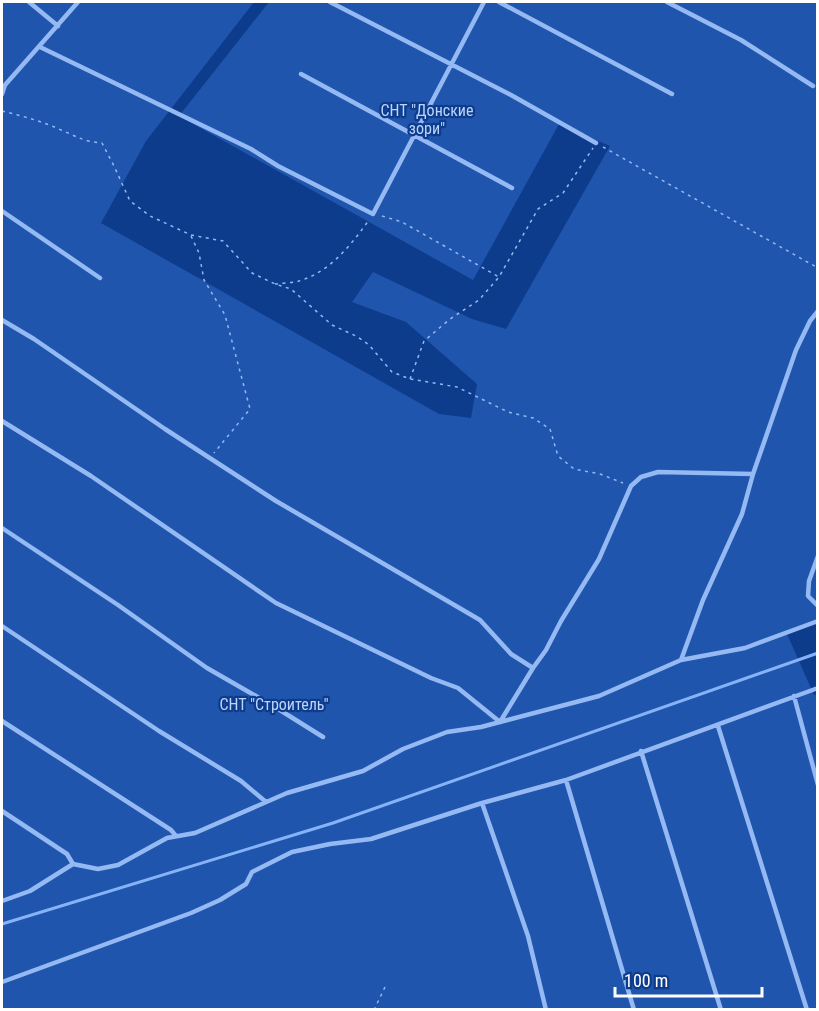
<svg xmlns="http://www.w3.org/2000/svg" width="819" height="1011" font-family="'Roboto Condensed',sans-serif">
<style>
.green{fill:#2055ad}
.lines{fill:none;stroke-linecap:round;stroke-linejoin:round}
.stream{stroke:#86b2f7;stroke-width:3}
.path{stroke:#95b9f3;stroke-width:1.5;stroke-dasharray:3 4.5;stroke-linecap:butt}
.lane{stroke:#95b9f3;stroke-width:4.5}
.labels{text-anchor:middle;stroke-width:4.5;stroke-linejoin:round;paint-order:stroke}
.park-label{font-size:16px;fill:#bcd5fe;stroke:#0e3c8d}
</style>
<rect width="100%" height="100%" fill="#0e3c8d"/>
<path class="green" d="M2,2H254L146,141L101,223L439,414L471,418L477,384L406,322L352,302L373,272L472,319L506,329L610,146L559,124L473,280L179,116L269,2H817L818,622L787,634L814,695L817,694V1009L2,1010Z"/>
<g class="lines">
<path class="stream" d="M2,924L333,823L818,653"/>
<path class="path" d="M2,111C22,116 42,121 61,130C78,137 82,141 102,143L114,166L130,201L150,216L191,235L223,241L252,273L275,284L291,289L332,325L358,337L369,345L392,372L410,379L457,387L508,412L533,418L550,429L558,456L574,469L600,474L623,483
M603,147L818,268
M382,216L402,222L499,277
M191,236L199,253L204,280L225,315L250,409L214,453
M275,284C283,283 292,283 299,281C330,272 351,245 369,220
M410,379L424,341L450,319L479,300L499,277L538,209L563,193L593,148
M374,1010L385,987"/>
<path class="lane" d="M29,2L58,26
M330,2L511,95L596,143
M499,2L672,94
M667,2L741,40L813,86
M40,47L251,149L278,166L373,214L484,2
M301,74L512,188
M2,94L5,85L78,2
M2,211L100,278
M2,320L34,339L165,429L276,501L480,620L511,654L533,668
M2,421L91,476L276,603L431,678L458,688L500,722
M2,528L118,605L207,668L275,707L323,737
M818,556L809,581L808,596L818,606
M2,626L159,731L241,781L266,802
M681,660L703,600L742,514L753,474L796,350L810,321L818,311
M794,696L818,785
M2,721L171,830L176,836
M500,722L533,668L546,650L561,621L599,559L631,486L641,477L658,472L753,474
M718,726L807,1010
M641,751L721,1010
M566,780L634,1010
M482,803L528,936L546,1010
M2,811L67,854L73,864
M2,901L30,891L73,864L98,869L118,865L167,838L195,833L287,793L363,771L403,749L447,732L481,727L599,696L681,660L745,648L818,621
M2,982L191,913L220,900L246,884L252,872L292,852L330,844L371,839L482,803L566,780L818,688"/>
</g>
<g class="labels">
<g class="park-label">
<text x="427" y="116">СНТ "Донские<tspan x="427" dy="18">зори"</tspan></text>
<text x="274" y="710">СНТ "Строитель"</text>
</g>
</g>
<rect width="819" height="1011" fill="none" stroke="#ffffff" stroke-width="6"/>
<path d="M615 987v9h147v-9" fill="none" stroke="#ffffff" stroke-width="3"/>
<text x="624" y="987" font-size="18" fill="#ffffff" stroke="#0e3c8d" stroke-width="4.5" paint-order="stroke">100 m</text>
</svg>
